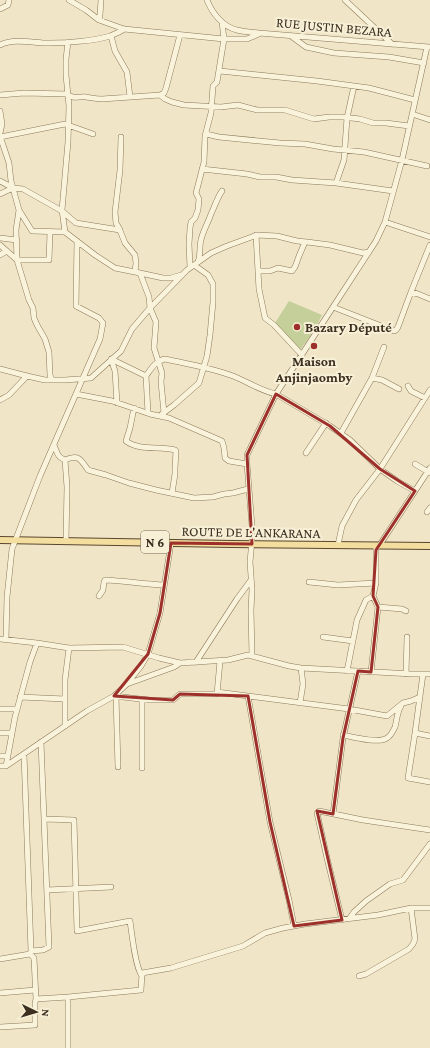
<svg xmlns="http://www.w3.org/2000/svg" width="430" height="1048" font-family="'Crimson Pro',serif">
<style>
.green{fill:#c5cf9a}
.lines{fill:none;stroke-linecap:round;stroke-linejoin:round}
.minor-casing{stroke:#8c785b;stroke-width:6}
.major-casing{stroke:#5a4630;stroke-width:8}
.minor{stroke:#faf3db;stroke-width:5}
.major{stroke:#f3de9f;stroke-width:6}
.marked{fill:none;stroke:#9d302a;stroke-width:3;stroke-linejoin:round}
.poi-dot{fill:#9d302a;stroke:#f7f0d7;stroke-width:1.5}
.labels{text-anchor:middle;stroke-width:4;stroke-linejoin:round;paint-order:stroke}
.shield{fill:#f7f0d7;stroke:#746957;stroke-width:1}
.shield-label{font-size:13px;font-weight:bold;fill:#3c2f20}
.street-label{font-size:14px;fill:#3c2f20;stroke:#f7f0d7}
.poi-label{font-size:14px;font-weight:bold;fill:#3c2f20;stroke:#f7f0d7;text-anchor:start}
</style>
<rect width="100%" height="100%" fill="#f0e6c7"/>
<path class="green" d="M289,301L322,315L314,331L300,350L275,323Z"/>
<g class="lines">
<defs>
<path id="minor" d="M69,0L86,10L99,20L124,29L224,39H247L259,34
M207,0C212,13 223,27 237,30C244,32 252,32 259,33L429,47
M345,0L392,44
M0,9L8,5L9,0
M99,20L100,15L101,0
M111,36L115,51L127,72L130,97
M291,36L306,47L334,53L389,57L424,63
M0,45C15,38 33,43 49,43C66,43 94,41 110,36C115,34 120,32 124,29
M220,71L317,81L369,88L415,100
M0,95L24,93L67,94C75,100 78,96 86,97C92,98 96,99 102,99L160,95L164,93L166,88L180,35
M160,95L165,99L172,102L184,105L221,107L238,105L257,110H285L314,119L329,117H343L360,119L373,123H386L409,126
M0,111L2,124L0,133
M412,114L430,120
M206,134L219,137L280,143L305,144L333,149L364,152L427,166
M0,137L65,124L93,134
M121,137L120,170L115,212L116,223L119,228L125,243L135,255L136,263L135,272
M0,139L2,142L9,163L11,181L19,210L32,231L65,232L95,255L115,268L140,273L149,297L150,308L156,322L154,348L162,373L161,382L164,413
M202,169L247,174L260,177H276L292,180L336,183L393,191
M0,181L13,188
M336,183L344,160L347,118L354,86
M0,194L13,188L23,189L62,211L76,223L120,230
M19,210L16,230L17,260L29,300L33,308L34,318L37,325L45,339L49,352L50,375L52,380
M385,222L430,237
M65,232L62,210L68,142L69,106L66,75V59L68,42
M256,235L259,289L265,318L274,325L302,355
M0,238L17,240
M0,245L17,260H49L50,232
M0,255L7,251
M198,262C201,255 199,247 201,240C203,231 208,223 211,214C215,206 217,198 222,191
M190,267L189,244L190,228L191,222L195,218L198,210L199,199L196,193L204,162L205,136L211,113L213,86L217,82L224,39L222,22
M258,271H270L278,268L292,271L295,267L299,256L305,242
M140,273L163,278H171L181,275
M411,292L430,245
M333,307L394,331L396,330L398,327L411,292L418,294L430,299
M111,359L146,376L148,413
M111,359L115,371L117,403
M0,369L27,376L45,380H65L91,378L121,351L132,329L150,308L187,270L211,253L227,246L257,235L277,236L297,241L307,242L330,245L363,253L369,252
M146,376C151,369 155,361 165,359C188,364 211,368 233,376C248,382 261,391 276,394L247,455V464L252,526V540L250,562L252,590L251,610L252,656
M372,378L382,380L399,389
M408,386L411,391L425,398
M76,394L112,401L150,414L169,418L222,441L224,448L225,458L229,461L247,464
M0,400L9,395L27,376
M134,408L130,428L126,441C139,451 160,446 175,450L176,451L175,468V474L172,493
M162,414L174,405L199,383L207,356L210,335L213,302V284L208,275L194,265
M341,433L372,378L384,347
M54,445C57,452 57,457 65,460C78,454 81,459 88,470L106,475L129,483L156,490L194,498L213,497L224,494L233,493L248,489
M306,453L326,423
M65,460L67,487L66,541
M415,464L430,473
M415,491L430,468
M427,512L430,508
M338,545L342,526L356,500L380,469L430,390
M376,546V583L373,596L378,607L402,609L406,611
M379,546L415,491L397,481L380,469L350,440L330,426L276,394L333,307L376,241L385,222L402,160L427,47
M309,582L338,585L376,583
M99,596L103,590L104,582L105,580C125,581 144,584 164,585
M323,637L353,641
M0,639L37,643L30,662L15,717L6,766
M6,639L7,597L12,549L40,476L100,339L103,323L99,318L76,306L77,241
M37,643L69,648
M196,662L237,599L251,580
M347,671L357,620L366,600L373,596
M371,672L378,607
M406,674L407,637
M423,674L415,733L430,736
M127,684L174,667L180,663L228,660L248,655L289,666L301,668L413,674H430
M217,692L349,709L387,716L403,703L411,701L420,697
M114,696L149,700H173L180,694H217L220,661
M116,696L118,767
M248,696L270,822L289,900L294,926
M20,697L65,699
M142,700V768
M300,703L303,684L301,668
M0,709H17
M65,726V680L69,648L123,647L159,658L180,663
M0,733H12
M415,733L408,778L430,782
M343,735C353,737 379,744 387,738C391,736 393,731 395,727C397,720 397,712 401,706
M24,754L31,951L30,954L34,958L36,999L68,997L141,990L142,973L171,968L243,946L265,933L283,928L305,924L378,915L411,908H430
M0,756H8
M0,766H6L87,711L114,696L127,684L141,666L148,654L160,613L171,543
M333,814L343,738L358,671
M45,819L74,820L77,931L130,921C132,934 135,967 142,976
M47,890L111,887
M349,919L354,912L366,901L390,884L403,880L430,844
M342,920L327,858L317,813L319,811L363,820L430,830
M31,951L43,950L49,947L41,742
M0,959L30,954
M359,976L366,974L409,949L413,944L415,939L411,908
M0,993L35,990
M68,997V1048
M0,1027L35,1025V1003L36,999"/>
<path id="major" d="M0,540L232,544L430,546"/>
</defs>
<use href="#minor" class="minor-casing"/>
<use href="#major" class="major-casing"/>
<use href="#minor" class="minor"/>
<use href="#major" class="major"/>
</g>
<path class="marked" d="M276,394L330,426L380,469L415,491L376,550L373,596L378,607L371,672L358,671L343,738L333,814L317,811L342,920L294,926L270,822L248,696L180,694L173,700L114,696L148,654L160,613L171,543L252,544L247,455Z"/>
<g class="poi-dot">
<circle cx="297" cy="327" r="4"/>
<circle cx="314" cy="346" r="4"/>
</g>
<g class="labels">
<rect class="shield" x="141" y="531" width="28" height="22" rx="3"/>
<g class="shield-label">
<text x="155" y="547">N 6</text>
</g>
<g class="street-label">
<text transform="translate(334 27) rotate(5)" y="5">RUE JUSTIN BEZARA</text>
<text transform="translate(251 532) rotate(1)" y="5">ROUTE DE L'ANKARANA</text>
</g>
<g class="poi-label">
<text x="305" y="332">Bazary Député</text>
<text x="314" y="366" text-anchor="middle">Maison<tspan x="314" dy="16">Anjinjaomby</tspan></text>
</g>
</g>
<g transform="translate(36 1012) rotate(95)" stroke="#f7f0d7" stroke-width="3" paint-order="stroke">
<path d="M0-3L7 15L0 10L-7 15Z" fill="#3c2f20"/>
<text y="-6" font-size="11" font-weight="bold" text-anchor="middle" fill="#3c2f20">N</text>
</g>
</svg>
